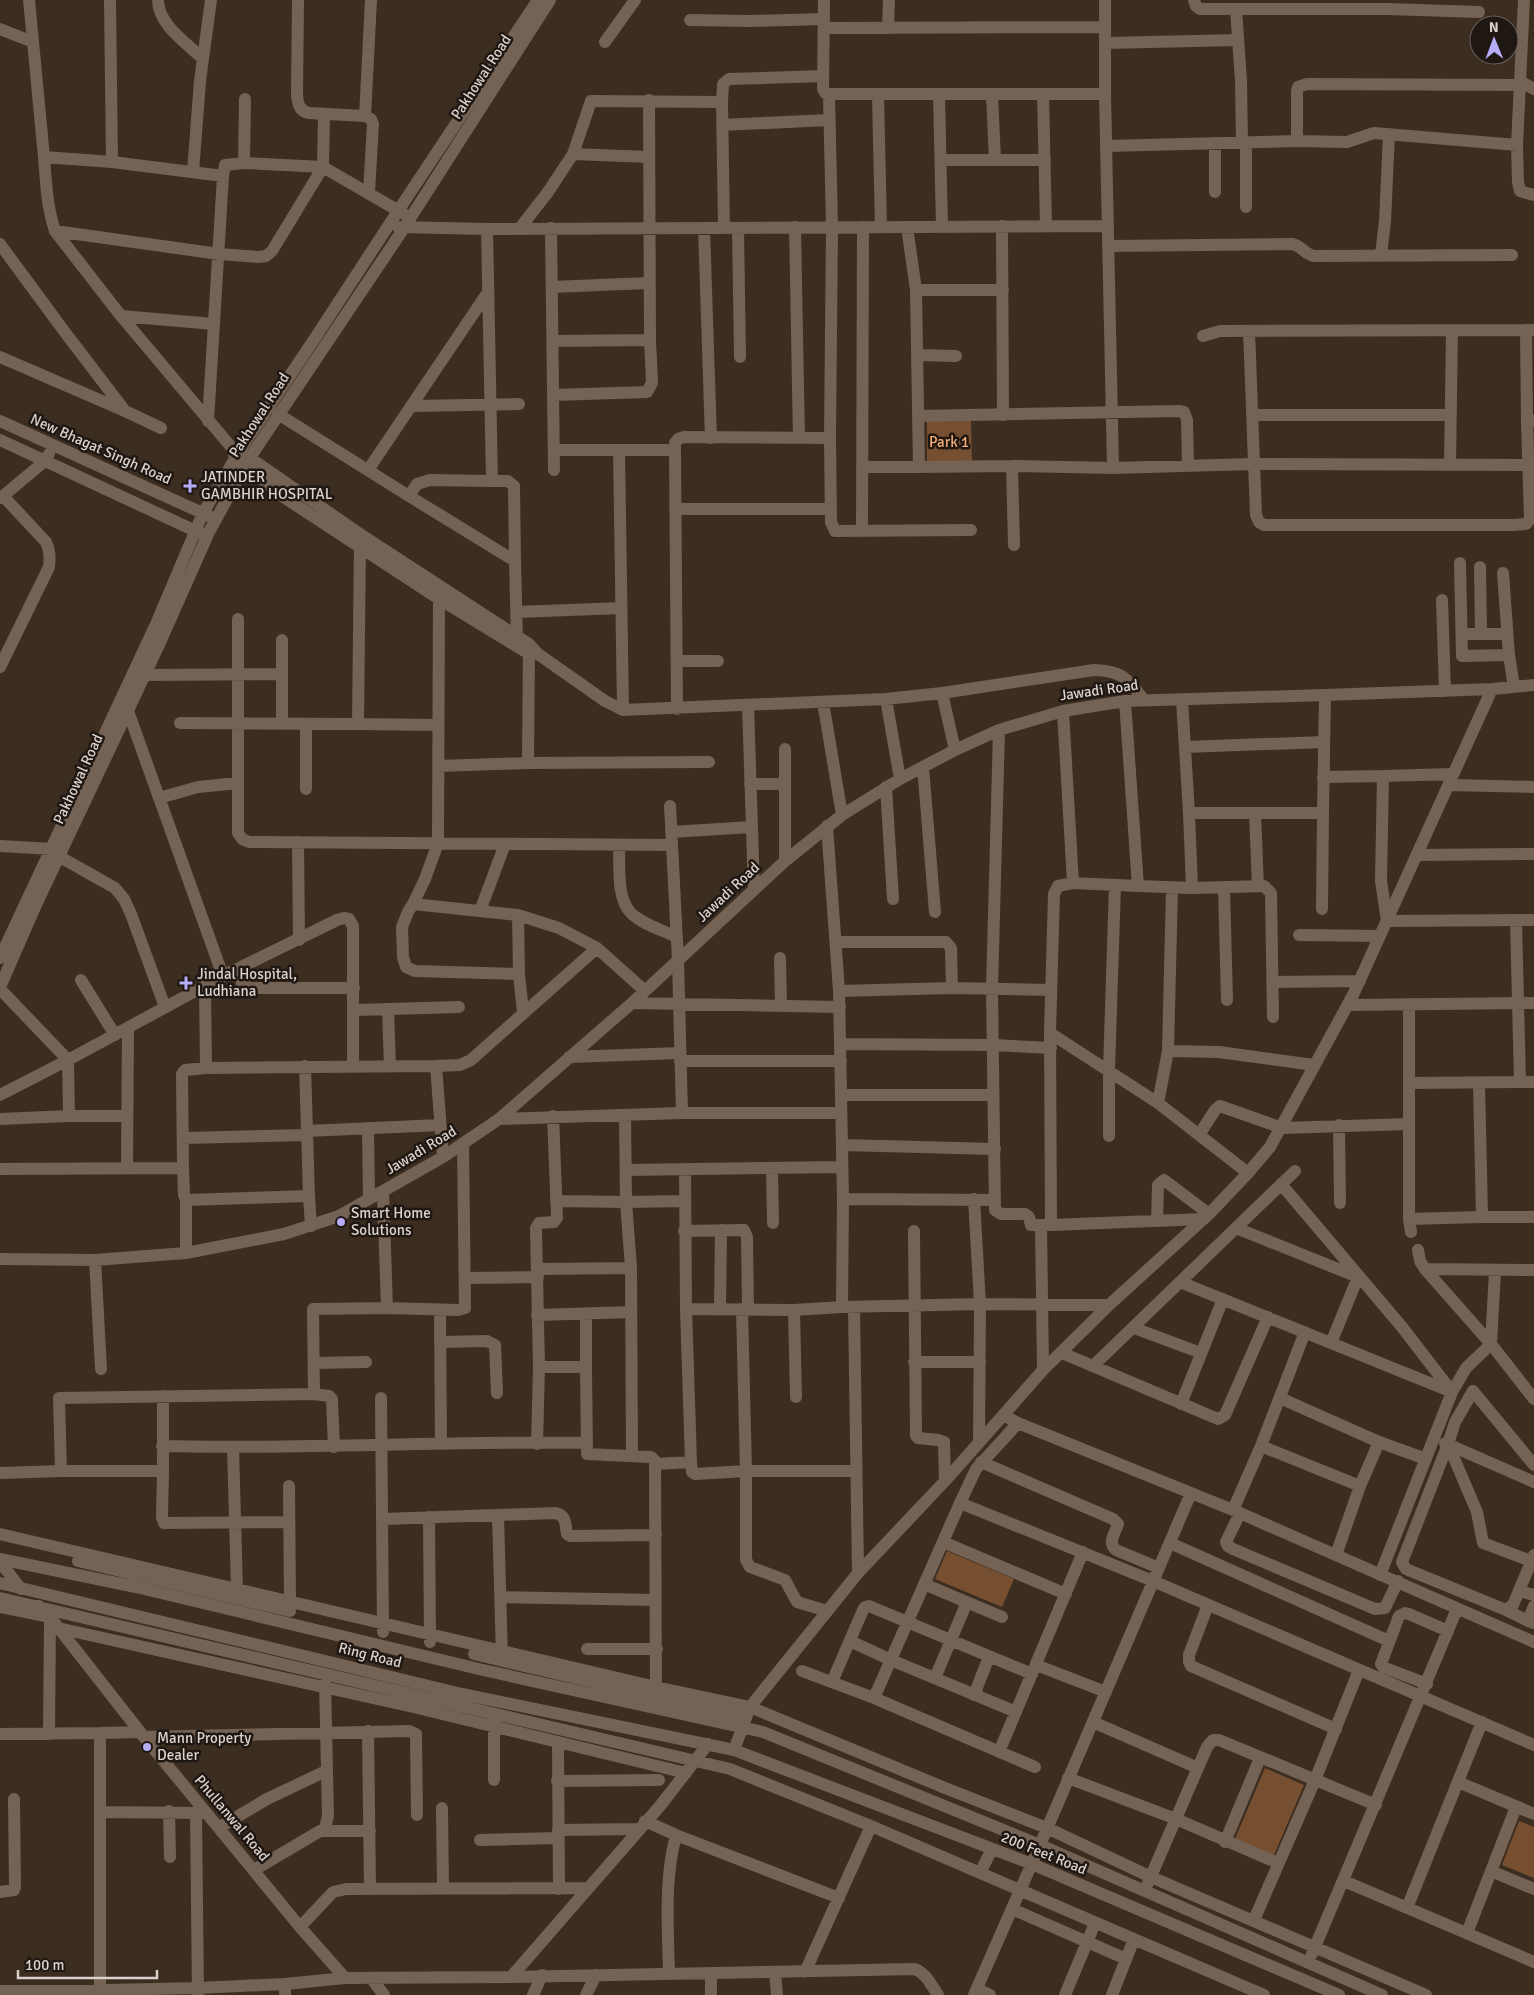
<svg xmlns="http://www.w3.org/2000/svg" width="1534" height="1995" font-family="Signika,sans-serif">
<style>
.green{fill:#764f30}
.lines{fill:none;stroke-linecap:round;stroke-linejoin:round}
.minor{stroke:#746255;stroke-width:12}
.poi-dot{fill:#b6acf8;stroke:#1e1712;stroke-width:2}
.labels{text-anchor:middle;stroke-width:5;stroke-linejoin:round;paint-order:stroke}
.street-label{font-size:15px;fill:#dbd1ca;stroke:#1e1712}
.park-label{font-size:15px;fill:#f6ae76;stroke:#1e1712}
.poi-label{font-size:15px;fill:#dbd1ca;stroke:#1e1712;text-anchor:start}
</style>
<rect width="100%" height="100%" fill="#3c2d21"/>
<path class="green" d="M927,419L971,420L972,463H927Z
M947,1551L1014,1579L1002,1607L935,1579Z
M1265,1768L1304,1785L1274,1855L1235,1839Z
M1519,1821L1534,1827V1878L1502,1865Z"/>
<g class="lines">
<path class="minor" d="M29,0L44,157L112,162L223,176
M110,0L112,162
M158,0C158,25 187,43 203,59
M298,0L297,95C298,104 299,111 309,113L365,116
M824,0L823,89L826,94H1105L1113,468
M1194,0L1196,6L1200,9H1388L1479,12
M1524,0L1517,145L1518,182L1520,191L1534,195
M1236,9L1241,81L1242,143
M690,20L749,21L824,19
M824,28L1105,27
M888,28L889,0
M0,29L33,42
M605,42L635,0
M1105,43L1238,40
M1520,81L1534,89
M1043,94L1046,226
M1105,94V0
M829,95L832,227L830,438
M878,95L881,227
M939,95L942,227
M992,95L995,160
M722,102L723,84L729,79L823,76
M722,125L829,120
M1297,141L1347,142L1374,133L1517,145
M1246,142V207
M1215,143V192
M1106,146L1297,141V91L1298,87L1307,84L1519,85
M573,154L649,157
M44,157C46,183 47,207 55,231L121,316L232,448L235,457L245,467L285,498L439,599L526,652
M941,160H1045
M244,163L245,99
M193,172L200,81L211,0
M369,193L373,124L371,119L365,116L371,0
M1002,226L1003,415
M398,227L487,229L1108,226
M795,227L799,438
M907,227L916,290L919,467L1012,466L1113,468L1253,464L1529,465
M520,228L548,192L573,154L591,101L722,102L724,228
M551,228L554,470
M704,228L711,438
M738,228L740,357
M55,231L219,254L258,257L266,256L272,251L323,167L324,114
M0,244L64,331L125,411
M1108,246L1292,244C1301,245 1304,254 1314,256L1512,255
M1381,255L1385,221L1389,134
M552,287L648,283
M916,290H1003
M121,316L214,324
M1526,330L1527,421
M1249,331L1256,515L1259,522L1264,525H1513L1526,524L1530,519L1527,421H1534
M1203,336L1220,331L1534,330
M552,341L650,340L649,100
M917,355L956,356
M0,357L125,411L161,428
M553,395L647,392L652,383L650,340
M411,406L519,404
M278,414L409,496L417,484L430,480L492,481L487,229
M1254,415H1451
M918,416L1179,411L1184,412L1187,420L1188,465
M0,421L209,516
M208,421L223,176L225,165L244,163L323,167L404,214
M0,440L202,534
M554,450H619L623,710
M619,450H675
M244,454L360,534L529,644L538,654L605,701L623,710L886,699L942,693L1094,670C1122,671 1127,678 1143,699
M1450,465L1452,330
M1012,466L1014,545
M863,467H919
M368,470L488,292
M492,481H508L514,486L515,561
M3,496L45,461L49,454
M409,496L515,561L517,641
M0,498L3,496L46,542C50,551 50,557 49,567L0,667
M675,509H831
M862,531L863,227
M1460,563L1462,656L1509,655L1514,687
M1480,567L1481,634
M1503,573L1509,655
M439,593L438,843L425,879L413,904L518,915L519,974L523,1012
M1442,600L1445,691
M517,612L621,608
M238,619V833L242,839L249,842L672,845
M1462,634H1507
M282,640V724
M677,661H718
M145,675L282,674
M942,693L955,750
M886,699L900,779
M1182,700L1189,813H1323L1322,909
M823,702L842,815
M748,705L754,890
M677,709L675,450V443L678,439L684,437L830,438L831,522L835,531L971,530
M1063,711L1073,883L1058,886L1054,894L1050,1033L1051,1225L1204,1219
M180,723L358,724L360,541
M306,724V789
M358,724L438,725
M999,730L992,989L995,1210L1001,1214H1025L1029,1217L1031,1225H1051
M1185,747L1324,742
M785,749V861
M528,763L709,762
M438,766L528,763L529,644
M923,767L935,912
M1453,774L1383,776L1381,881L1387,921L1534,920
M1323,777L1383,776
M750,784H785
M1449,785L1534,787
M886,787L893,899
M159,798L198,787L238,783
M670,806L678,961L682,1113H841
M1189,813L1192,888
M1255,813L1258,886
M1323,813L1325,695
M827,826L839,991L843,1199L842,1307L980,1304L1109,1305
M671,832L752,827
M298,842L299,940
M619,845C620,865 616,898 631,913C643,925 663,930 677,937
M0,846L52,849L60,857L115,888L124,899L131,914L165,1007
M1417,855L1534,854
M1073,883L1138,886L1125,701
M1138,886L1192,888L1264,886L1271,893L1273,1017
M1224,888L1227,1000
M413,904L408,912L402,927L403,957L406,967L415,971L519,974
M480,911L505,844
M518,915L559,928L597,948
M1516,920L1520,1082H1534
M1299,935L1380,936
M836,942H946L951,948L952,988
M0,958L156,624L203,513L240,450L317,335L398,211L538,0
M780,958L781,1006
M240,968L242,983L249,988H354
M223,976L337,920L344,918L349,919L353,926V1067
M81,980L115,1035
M1272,982L1360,981
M0,987L35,907L158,647L209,532L249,459L404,228L550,0
M205,987L206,1068
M0,989L68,1060L0,1095
M839,991L952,988L1051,990
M632,1003L840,1007
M1409,1004V1219L1411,1232
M1348,1005L1534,1003
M388,1009L390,1066
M354,1010L459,1007
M1050,1033L1158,1103L1248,1173
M840,1044L994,1045L1051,1048
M1168,1051L1219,1052L1314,1065
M569,1057L680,1053
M680,1061H841
M305,1066L307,1131L440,1125
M436,1066L460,1065L471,1060L597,948L645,991
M1409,1083L1520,1082
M841,1095H993
M1158,1103L1168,1051L1172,888
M69,1116H127
M553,1116L557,1218L554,1222L539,1223L536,1228L539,1367H586L587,1454L651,1457L655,1461L656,1696
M0,1119L69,1116L68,1060L223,976L128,711
M499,1119L682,1113
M1339,1125L1340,1203
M368,1128L369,1199
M1199,1135L1215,1110L1220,1106L1282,1128L1409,1124
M1109,1136V1070L1115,885
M183,1138L307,1135
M842,1145L995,1149
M127,1168L128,1028
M183,1168L184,1195L186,1200L309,1196L307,1131
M772,1168L773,1223
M0,1169L183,1168L182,1074L185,1070L206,1068L436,1066L443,1157
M685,1169L686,1309L794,1310L842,1307
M626,1170L842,1167
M1281,1184L1402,1327L1452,1392
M309,1196L311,1226
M843,1199L995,1200
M974,1199L980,1304L979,1442
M556,1201L626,1202L625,1115
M1482,1217H1534
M1409,1219L1482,1217L1479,1083
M1157,1221L1158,1185L1164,1180L1209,1214
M1041,1225L1043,1370
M1236,1228L1358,1277L1331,1343
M684,1231L744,1230L747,1237L748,1309
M914,1231L916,1436L918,1438L938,1440L944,1442L945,1481
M1418,1250L1420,1261L1425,1269L1534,1270
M186,1253V1200
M0,1259L95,1260L186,1253L284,1234L339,1216L443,1157L499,1119L632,1003L785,861L842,815L900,779L955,750L999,730L1063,711L1125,701L1325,695L1492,689L1534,685
M95,1260L101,1369
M631,1268L626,1202L685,1201
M538,1269L631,1268L632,1456
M1425,1269L1491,1344L1534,1399
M465,1278L538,1277
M1180,1282L1452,1392
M854,1307L858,1573
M387,1308L458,1310L465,1308L463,1144
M720,1309L721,1230
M742,1309L746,1471V1560L750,1567L785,1580L797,1602L827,1611
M440,1310L441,1444
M794,1310L796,1397
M586,1314V1367
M537,1315L631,1312
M1134,1328L1201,1353
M440,1342L487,1341L495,1345L497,1393
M1062,1353L1218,1419L1225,1415L1268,1317
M914,1362H980
M314,1363L366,1362
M1093,1366L1295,1171
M314,1394L329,1396L332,1399L334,1447
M381,1398L383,1632
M1280,1398L1379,1442L1426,1459
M1181,1404L1223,1299
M1003,1415L1018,1423L1233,1510L1534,1642
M1445,1443L1534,1482
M537,1444L539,1367
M1448,1444L1477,1512L1483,1543L1531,1561
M162,1446C303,1450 444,1440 586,1443
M1261,1446L1360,1486L1336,1555
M233,1448L237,1589
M691,1462L692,1472L695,1474L746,1471H856
M981,1462L1113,1519L1118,1524C1115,1534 1107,1542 1116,1550L1159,1568
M655,1464L691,1462L686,1309
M1534,1465L1473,1391L1455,1422L1448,1444L1402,1562L1406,1569L1506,1610L1513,1605L1534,1555
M61,1471H163V1396
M163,1471L162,1517L164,1523L289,1522
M0,1473L61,1471L59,1398L314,1394L313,1309L387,1308L383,1192
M289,1486L290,1602
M1360,1486L1379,1442
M960,1503L976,1469L1018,1423
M1233,1510L1261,1446L1305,1332
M1240,1513L1226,1542L1228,1546L1233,1549L1375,1609L1385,1608L1398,1581
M498,1515L502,1658
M429,1517L430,1642
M383,1519L555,1513C567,1515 565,1525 567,1534L570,1536L656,1535
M0,1534L656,1687L750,1707L945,1788L1047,1828L1151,1877L1426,1995
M943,1542L1066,1594
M1170,1543L1389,1641
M0,1559L136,1587L483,1670L763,1732L1040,1845L1382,1995
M78,1561L290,1611
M0,1562L21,1589
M1380,1575L1452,1392L1466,1368L1491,1344L1495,1271
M0,1583L462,1694L734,1750L1032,1864L1339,1995
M924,1584L1002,1617
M1520,1591L1534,1595
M501,1597L656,1600
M0,1598L730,1769L871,1826L1264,1995
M1208,1605L1189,1655V1662L1191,1666L1336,1729
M39,1606L50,1617L144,1737L300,1927L345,1978
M1534,1606L1528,1621L1534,1623
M0,1607L50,1617L49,1734
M1506,1610L1528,1621
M58,1628L409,1706L686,1773
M850,1641L891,1660L1016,1712
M587,1649H657
M474,1654L746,1718
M1036,1665L1106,1692
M802,1671L874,1698L1035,1767
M935,1678L967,1602
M832,1682L863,1610L865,1607L869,1606L1032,1674
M1427,1684L1383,1667L1381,1664L1399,1616L1405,1613L1409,1614L1448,1631
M974,1695L989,1657
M874,1698L960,1503L1153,1581L1534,1745
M494,1719V1780
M1093,1722L1198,1768
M368,1731L370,1888
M0,1734L100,1733
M144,1737L409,1731L416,1734V1738L417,1815
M558,1742L559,1889
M734,1750L750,1707L858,1573L945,1481L1043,1370L1109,1305L1209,1214L1248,1173L1270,1147L1353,995L1492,689
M999,1752L1083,1552
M1068,1778L1176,1819L1278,1863
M557,1781L659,1780
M1458,1782L1534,1814
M442,1808L443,1887
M169,1811L170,1857
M100,1812L202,1813
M196,1812L198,1995
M645,1821L676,1835C664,1880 668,1927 669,1974
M220,1827L267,1799L326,1771
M558,1830L639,1829
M321,1831H370
M676,1835L839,1898
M480,1840L558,1838
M1225,1842L1260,1758
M254,1870L325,1828L328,1816L325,1681
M1491,1871L1534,1889
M980,1873L992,1849
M1344,1881L1534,1962
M1148,1883L1207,1747L1213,1740H1219L1376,1805
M0,1892L14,1890L15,1887L14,1799
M1407,1908L1482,1722
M1012,1909L1126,1959
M1254,1920L1315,1780L1359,1670
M300,1927L333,1892L346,1889L587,1888
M1467,1933L1516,1807
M1312,1954L1457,1609
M805,1972L871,1826
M775,1973L777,1995
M511,1977L915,1969C927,1974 931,1985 938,1995
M371,1978L384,1995
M977,1989L990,1995
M100,1990V1733L140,1732
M0,1991H60
M60,1995V1991L198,1988L285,1984
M285,1995V1984L345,1978L511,1977L660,1806L708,1744
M533,1995L542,1975
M586,1995L596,1975
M711,1995V1974
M974,1995L1040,1845L1191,1493
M1065,1995L1095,1923
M1112,1995L1134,1939"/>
</g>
<g class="poi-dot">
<path d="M187.5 478.5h5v5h5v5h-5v5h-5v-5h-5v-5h5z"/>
<path d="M183.5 975.5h5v5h5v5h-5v5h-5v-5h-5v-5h5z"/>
<circle cx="341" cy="1222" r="5"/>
<circle cx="147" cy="1747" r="5"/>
</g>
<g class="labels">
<g class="street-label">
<text transform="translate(481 77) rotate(-57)" y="5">Pakhowal Road</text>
<text transform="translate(259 415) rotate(-57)" y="5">Pakhowal Road</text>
<text transform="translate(101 449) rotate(24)" y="5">New Bhagat Singh Road</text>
<text transform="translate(1099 690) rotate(-8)" y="5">Jawadi Road</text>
<text transform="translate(78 779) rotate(-65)" y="5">Pakhowal Road</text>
<text transform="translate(728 892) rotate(-43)" y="5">Jawadi Road</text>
<text transform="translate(421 1150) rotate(-31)" y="5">Jawadi Road</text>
<text transform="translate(370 1655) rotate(14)" y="5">Ring Road</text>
<text transform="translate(232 1818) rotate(50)" y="5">Phullanwal Road</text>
<text transform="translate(1044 1853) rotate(22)" y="5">200 Feet Road</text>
</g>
<g class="park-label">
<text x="949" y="447">Park 1</text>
</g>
<g class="poi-label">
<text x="201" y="482">JATINDER<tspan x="201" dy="17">GAMBHIR HOSPITAL</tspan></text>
<text x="197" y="979">Jindal Hospital,<tspan x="197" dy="17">Ludhiana</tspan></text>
<text x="351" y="1218">Smart Home<tspan x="351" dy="17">Solutions</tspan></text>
<text x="157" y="1743">Mann Property<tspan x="157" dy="17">Dealer</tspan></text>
</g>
</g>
<g transform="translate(1494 40) rotate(359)"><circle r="24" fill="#1e1712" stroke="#6a615c"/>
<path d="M0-4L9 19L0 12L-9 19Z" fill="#b6acf8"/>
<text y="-8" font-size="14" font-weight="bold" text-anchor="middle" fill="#dbd1ca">N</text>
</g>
<path d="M18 1970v8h139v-8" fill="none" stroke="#dbd1ca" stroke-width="2.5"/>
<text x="25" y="1970" font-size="15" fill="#dbd1ca" stroke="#1e1712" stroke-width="4" paint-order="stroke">100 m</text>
</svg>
